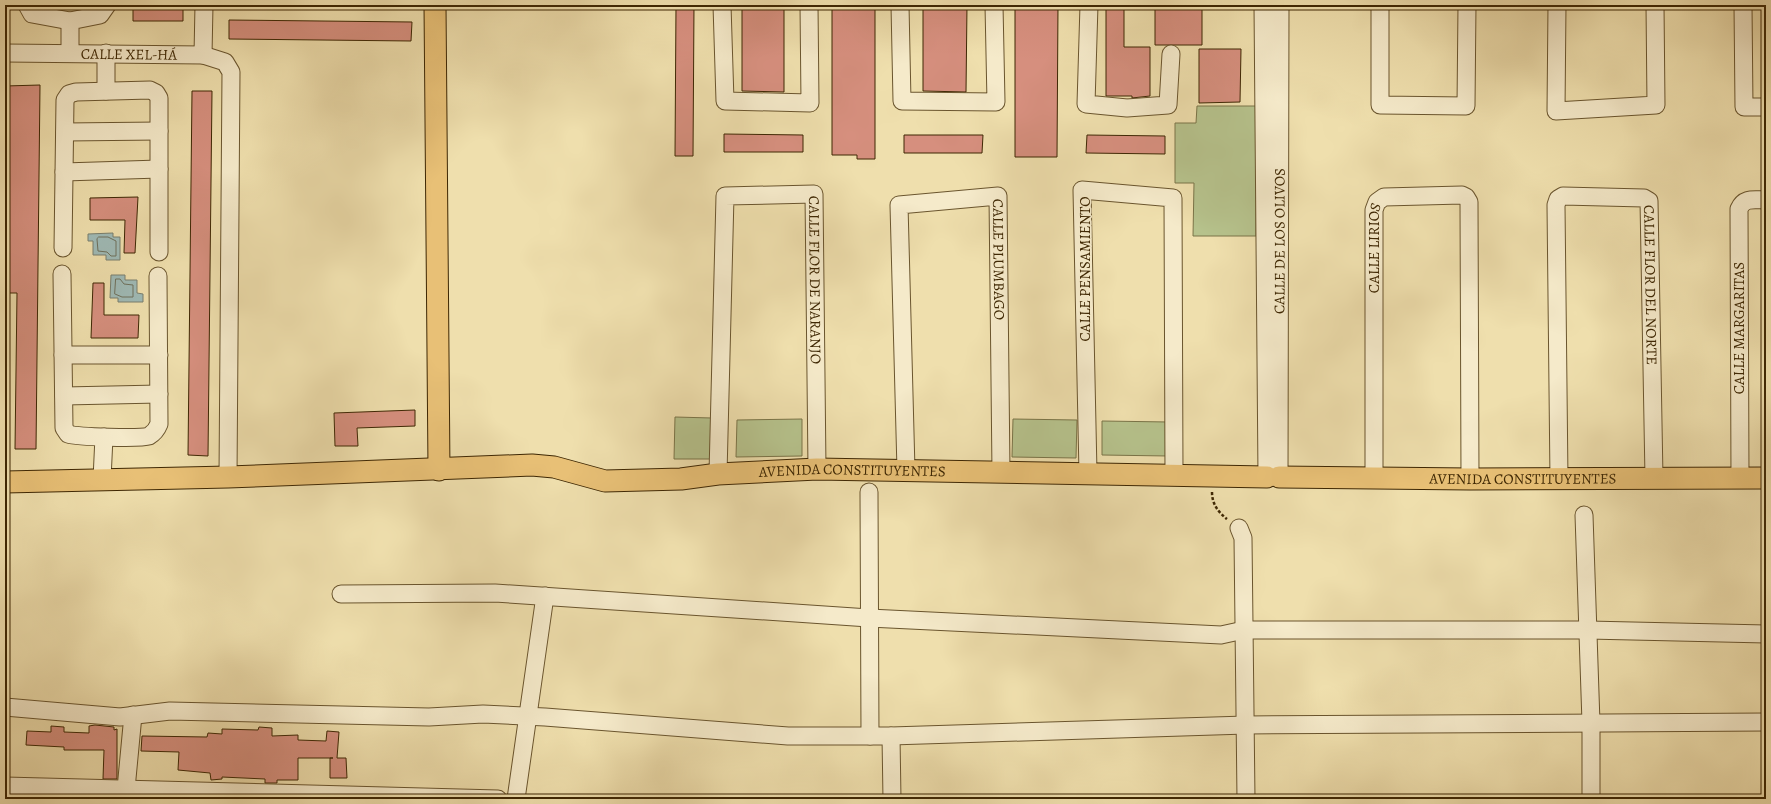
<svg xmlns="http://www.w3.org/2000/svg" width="1771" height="804" font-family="Alegreya,serif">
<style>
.green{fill:#b6c28c;stroke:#7a7448}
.water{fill:#9fbab6;stroke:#787f6e}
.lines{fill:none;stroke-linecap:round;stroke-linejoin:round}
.shore{stroke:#6e705c;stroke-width:1}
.building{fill:#d68f7e;stroke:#3e2703}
.minor-casing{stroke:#6a552e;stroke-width:19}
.major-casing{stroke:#3e2703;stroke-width:23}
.path{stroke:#3e2703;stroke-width:2.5;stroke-dasharray:3 2;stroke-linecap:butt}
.minor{stroke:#f5eaca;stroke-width:17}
.major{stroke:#e8c076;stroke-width:21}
.labels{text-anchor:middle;stroke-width:3;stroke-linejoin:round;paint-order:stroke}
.street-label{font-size:15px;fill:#3e2703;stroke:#f5eaca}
</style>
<rect width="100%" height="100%" fill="#efdfad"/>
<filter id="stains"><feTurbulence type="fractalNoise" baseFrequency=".005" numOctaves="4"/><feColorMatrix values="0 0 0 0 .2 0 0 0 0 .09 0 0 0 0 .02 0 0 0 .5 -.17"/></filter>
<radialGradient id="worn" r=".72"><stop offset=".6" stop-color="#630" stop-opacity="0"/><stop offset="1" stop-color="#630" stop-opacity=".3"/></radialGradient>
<path class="green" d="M1197,106H1257L1256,236H1193L1194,183H1175V123H1196Z
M675,417L712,418L711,459H674Z
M802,419V456L736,457L737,420Z
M1013,419L1077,420L1076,458L1012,457Z
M1102,421L1169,422L1168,456L1102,455Z"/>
<path class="water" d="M113,233V237H120V260H106V255H93V241H88V234Z
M111,275H125V280H137V293L143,294V302H118V298H110Z"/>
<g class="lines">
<path class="shore" d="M99,237H108L116,241V256H111L107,252L98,251L97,239Z
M116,279H120L124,284L133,285V297H122L115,294Z"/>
</g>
<path class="building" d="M133,5H183V21H133Z
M676,5H694L693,156H675Z
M742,5H784V92L742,91Z
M832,5H875V159H857V155H832Z
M923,5H967L966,92L923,91Z
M1015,5H1058L1057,157H1015Z
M1106,5H1124V47H1150V96L1132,98V96H1106Z
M1155,5H1202V45H1155Z
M229,20L412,22L411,41L229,39Z
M1199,49H1241L1240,102L1199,103Z
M40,85L36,449H15L17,293H5V86Z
M192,91H212L208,456L188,455Z
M724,134L803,135V152H724Z
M904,135H983L982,153H904Z
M1087,135L1165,136V154L1086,153Z
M138,197L135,253H124L125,220H90V198Z
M93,283H104V315H139L138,338H91Z
M415,410V426L357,428L358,446H335L334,413Z
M95,725L114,727V730L117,729V779H103L104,750H64V747L26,745L27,731L51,732V726L64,727V732L89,733V726Z
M259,727L272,728V736L298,735V740L326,741L327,731L339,732L337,758H346L347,778H330V758H333H298V780H277V783H265V779L222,777V779L211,780L210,773L178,770L179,752L141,751L142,736L207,737L208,733L222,734V729L258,730Z"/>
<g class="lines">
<defs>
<g id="minor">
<path d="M27,5L32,14L70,21"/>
<path d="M722,5L725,101L810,103L809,5"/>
<path d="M900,5L902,101L996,102L994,5"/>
<path d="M1089,5L1086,104L1127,108L1168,105L1171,54"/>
<path id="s1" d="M1263,5L1267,477H1279L1280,5"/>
<path d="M1380,5V105L1466,106L1467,5"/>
<path d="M1557,5L1556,111L1656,105L1655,5"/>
<path d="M1743,5L1744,107H1766"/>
<path id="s2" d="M5,53L203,55L204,5"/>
<path d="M70,53V21L100,15L107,5"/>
<path d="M106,53V91"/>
<path d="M203,55L225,62L231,72L228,477"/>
<path d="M65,132L159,131"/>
<path d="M64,172L159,169"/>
<path d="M63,248L65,100L69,94L76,92L150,90L156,93L159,98V252"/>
<path d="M62,274L64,428L68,434C78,437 140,439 149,436C154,433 157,429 159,424L158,276"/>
<path d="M63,355H159"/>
<path d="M64,396L159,394"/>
<path id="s3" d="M906,470L899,205L998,196L1001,472"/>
<path d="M1088,473L1082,190L1173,198L1174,474"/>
<path id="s4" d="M718,474L725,196L814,194L817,469"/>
<path id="s5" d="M1374,477V210L1377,202L1384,197L1462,195L1466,197L1469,202L1470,479"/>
<path d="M1740,478L1739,209C1744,197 1754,200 1766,200"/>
<path d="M102,479L104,437"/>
<path id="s6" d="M1559,479L1556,205L1558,199L1563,196L1644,198L1649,201L1654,478"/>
<path d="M869,492L870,736"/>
<path d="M1584,515L1591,723V799"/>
<path d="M1239,528L1243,538L1246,799"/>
<path d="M341,594L495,593L869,618L1221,635L1244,630H1588L1766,634"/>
<path d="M5,707L120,717L170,711L429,717L483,714L545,717L788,736H891L1246,725L1766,722"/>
<path d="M891,736L892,799"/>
<path d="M5,786L498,799"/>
<path d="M126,789L133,715"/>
<path d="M516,799L545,596"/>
</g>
<g id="major">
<path d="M435,5L439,470"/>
<path id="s7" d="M1279,477L1470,479L1766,478"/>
<path id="s8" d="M5,482L228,477L532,465L554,467L605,481L681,479L718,474L817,469L1267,477"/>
</g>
</defs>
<use href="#minor" class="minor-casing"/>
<use href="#major" class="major-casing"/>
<path class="path" d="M1212,492C1212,504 1218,512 1227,519"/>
<use href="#minor" class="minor"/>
<use href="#major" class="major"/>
</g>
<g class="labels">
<g class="street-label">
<text dy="5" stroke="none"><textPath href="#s2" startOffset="124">CALLE XEL-HÁ</textPath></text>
<text dy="5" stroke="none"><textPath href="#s1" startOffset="720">CALLE DE LOS OLIVOS</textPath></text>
<text dy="5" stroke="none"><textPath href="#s5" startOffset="229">CALLE LIRIOS</textPath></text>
<text dy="5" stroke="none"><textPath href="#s3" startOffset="428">CALLE PLUMBAGO</textPath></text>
<text transform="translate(1085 269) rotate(-90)" y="5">CALLE PENSAMIENTO</text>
<text dy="5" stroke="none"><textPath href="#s4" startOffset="453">CALLE FLOR DE NARANJO</textPath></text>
<text dy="5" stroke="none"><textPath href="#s6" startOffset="457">CALLE FLOR DEL NORTE</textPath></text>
<text transform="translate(1739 328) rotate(-90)" y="5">CALLE MARGARITAS</text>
<text dy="5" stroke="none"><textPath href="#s8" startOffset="850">AVENIDA CONSTITUYENTES</textPath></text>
<text dy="5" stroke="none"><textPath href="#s7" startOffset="244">AVENIDA CONSTITUYENTES</textPath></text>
</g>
</g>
<rect width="1771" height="804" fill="none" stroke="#efdfad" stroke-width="20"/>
<rect x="6" y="6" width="1759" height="792" fill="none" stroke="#3e2703" stroke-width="2"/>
<rect x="10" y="10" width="1751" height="784" fill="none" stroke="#3e2703"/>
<rect width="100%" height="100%" filter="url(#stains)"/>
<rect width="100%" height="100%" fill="url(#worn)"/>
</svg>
